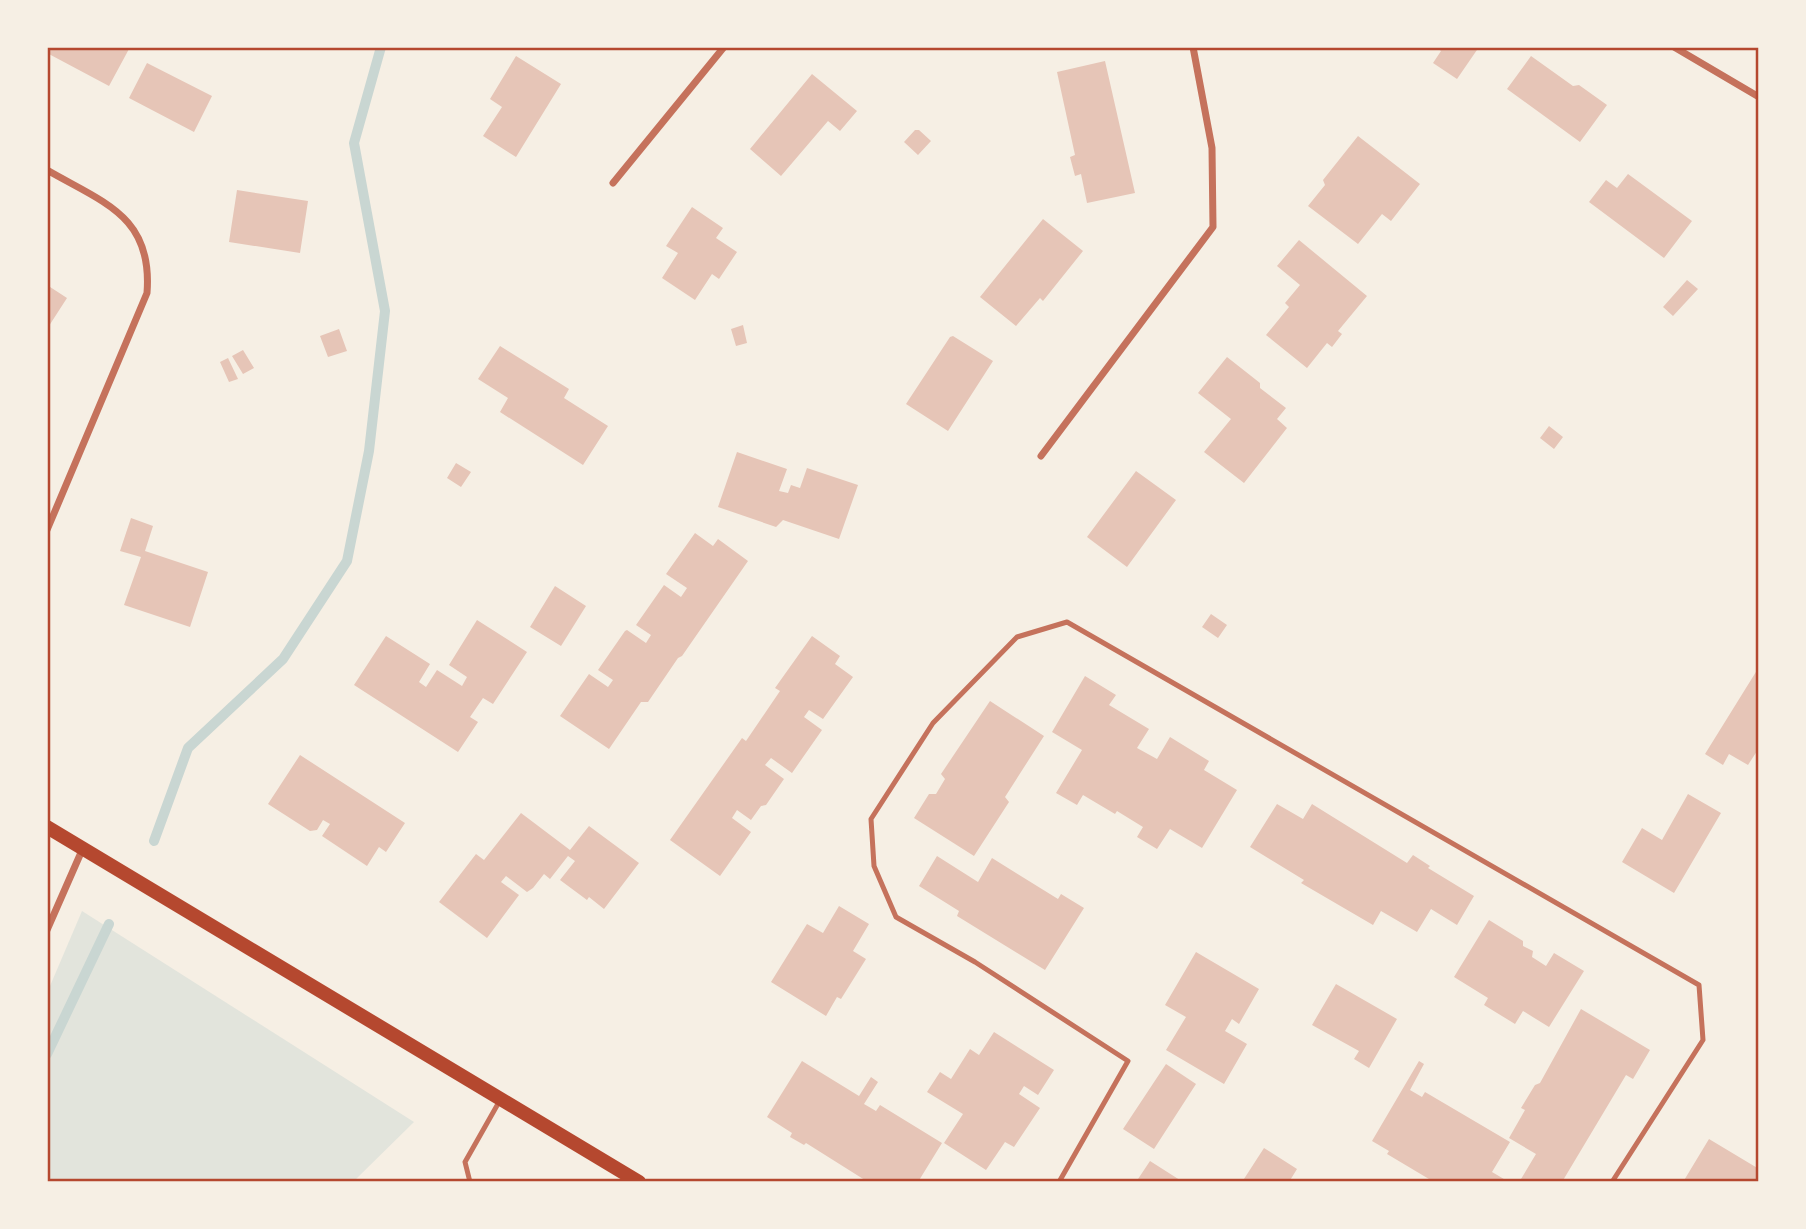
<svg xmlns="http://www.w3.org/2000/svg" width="1806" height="1229" font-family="'Nunito Sans',sans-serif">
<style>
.green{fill:#e2e4dc}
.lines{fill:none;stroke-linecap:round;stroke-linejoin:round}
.stream{stroke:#c9d6d2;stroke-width:10}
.building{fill:#e6c5b7}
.service{stroke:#c5725c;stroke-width:5}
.minor{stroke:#c5725c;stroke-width:7}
.secondary{stroke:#b5482f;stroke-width:14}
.neatline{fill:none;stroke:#b5482f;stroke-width:2.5}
</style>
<rect width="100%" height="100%" fill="#f6efe4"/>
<path class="green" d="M82,911L414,1122L353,1182H47V993Z"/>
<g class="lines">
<path class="stream" d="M154,841L188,748L283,659L347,561L369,451L385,311L354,143L381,47
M47,1054L109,924"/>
</g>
<path class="building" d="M47,47H126L129,49L109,86L47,53Z
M1436,47H1479L1457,79L1433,63L1441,51Z
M516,56L561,84L516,157L483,136L502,107L490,99Z
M1531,56L1573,86L1579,85L1607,105L1580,142L1507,89Z
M1105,61L1135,193L1087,203L1081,174L1075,176L1070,157L1075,155L1057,72Z
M147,63L212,96L194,132L129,98Z
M812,74L857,111L840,131L828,121L781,176L750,149Z
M915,130H919L931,141L918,155L904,142Z
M1358,136L1420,184L1391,221L1382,214L1358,244L1308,206L1325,185L1323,180Z
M1628,174L1692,221L1664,258L1589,202L1606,180L1617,188Z
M237,190L308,201L300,253L229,242Z
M692,207L723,228L716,238L737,252L719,279L712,274L695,300L662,278L678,253L666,246Z
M1043,219L1083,251L1043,301L1040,298L1016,326L980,297Z
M1299,240L1367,296L1338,331L1342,334L1332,347L1327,343L1307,368L1266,335L1289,307L1285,303L1300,285L1277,266Z
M1687,280L1698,289L1673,316L1663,307Z
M47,285L67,298L47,329Z
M743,325L747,343L736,346L731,329Z
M339,329L347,351L328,357L320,336Z
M953,336L993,361L948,431L906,404L950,337Z
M500,346L569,389L564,398L608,426L583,465L500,412L508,398L478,379Z
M243,350L254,368L243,374L232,356Z
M1227,357L1260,383V388L1286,408L1277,419L1287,428L1244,483L1204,452L1231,419L1198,393Z
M228,358L238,379L229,382L220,362Z
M1549,426L1563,437L1554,449L1540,438Z
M737,452L787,469L779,491L788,493L791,485L800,488L807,468L858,485L839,539L783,520L776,527L718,507Z
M456,463L471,472L461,487L447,478Z
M1136,471L1176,500L1127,567L1087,537Z
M131,518L153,526L145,551L208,572L190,627L124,605L141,557L120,551Z
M695,533L713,546L718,539L748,561L682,656L678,658L648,702H641L609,749L560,716L589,674L608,687L613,680L598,670L625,631L627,630L646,643L651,635L636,625L664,585L681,597L687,588L666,574Z
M555,586L586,606L561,646L530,627Z
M1211,614L1227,625L1218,638L1202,627Z
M477,620L527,652L493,704L483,698L470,717L478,722L458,752L354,685L386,636L430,664L419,682L426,687L437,670L462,686L467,677L449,665Z
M812,636L840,656L835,664L853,677L823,719L809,710L804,717L822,730L792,773L771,758L765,765L784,779L766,805L761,806L751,820L737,810L732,818L751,832L720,876L670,840L742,738L746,741L780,691L775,688Z
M1759,667V748L1748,765L1729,754L1723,765L1705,754Z
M1085,676L1116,695L1109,705L1149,729L1137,748L1157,759L1170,737L1209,761L1204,770L1237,790L1202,848L1170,829L1157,849L1137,837L1143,827L1117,811L1115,814L1083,795L1077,805L1056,793L1082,750L1052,732Z
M990,701L1044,736L1005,797L1009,802L974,856L914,818L929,794H936L945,779L941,774Z
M300,755L405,823L386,852L379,847L367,866L322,836L330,824L323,820L317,830L310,831L268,804Z
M1688,794L1721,813L1674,893L1622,862L1642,828L1662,840Z
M1277,804L1303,819L1312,804L1407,863L1413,855L1430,866L1428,868L1474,896L1457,925L1431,909L1417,932L1381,911L1373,925L1301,883L1304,880L1250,847Z
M521,813L570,850L589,826L639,863L604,909L589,897L587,900L560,880L575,861L568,856L550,879L544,874L533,888L527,892L506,876L501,882L519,895L487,938L439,902L476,854L484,860Z
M937,856L978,882L992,858L1058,899L1061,894L1084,908L1045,970L957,916L959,911L919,886Z
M839,906L869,924L853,951L866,959L841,999L837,997L826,1016L771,982L807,924L823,933Z
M1489,920L1523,941V946L1533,951L1532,957L1546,966L1554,953L1584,971L1549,1027L1523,1011L1515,1024L1484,1005L1488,998L1454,977Z
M1196,952L1259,989L1239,1024L1232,1019L1225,1031L1247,1044L1224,1084L1166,1050L1186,1017L1165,1005Z
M1336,984L1397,1019L1369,1068L1354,1059L1359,1051L1312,1025Z
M1581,1009L1650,1050L1633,1079L1626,1075L1562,1182H1526L1521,1179L1536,1154L1509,1138L1525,1110L1521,1108L1535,1085L1540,1083Z
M994,1032L1054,1070L1038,1095L1024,1086L1019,1094L1040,1108L1014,1147L1005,1142L986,1170L944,1143L963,1114L927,1092L940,1072L951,1079L970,1049L979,1055Z
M802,1061L859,1096L871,1077L878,1082L864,1104L876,1111L880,1105L942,1143L918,1182H868L806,1143L804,1145L790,1137L792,1133L767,1117Z
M1419,1061L1424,1064L1410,1090L1422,1097L1425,1092L1510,1142L1492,1172L1509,1182H1434L1387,1154L1389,1151L1372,1141Z
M1166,1064L1196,1084L1154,1149L1123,1129Z
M1709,1139L1759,1169V1182H1683Z
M1264,1148L1297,1169L1289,1182H1242Z
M1150,1161L1183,1182H1136Z"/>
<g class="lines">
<path class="service" d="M470,1182L465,1162L499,1102
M1059,1182L1128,1061L975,962L896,917L874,866L871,819L933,723L1017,637L1067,622L1699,985L1703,1040L1612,1182"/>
<path class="minor" d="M1674,47L1759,97
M47,170C104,203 153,216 147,293L47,530
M613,183L724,47
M1041,456L1213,227L1212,148L1193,47
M47,930L83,848"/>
<path class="secondary" d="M47,827L639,1182"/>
</g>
<rect width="1806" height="1229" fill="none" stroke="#f6efe4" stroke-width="98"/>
<rect x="49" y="49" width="1708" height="1131" class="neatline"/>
</svg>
